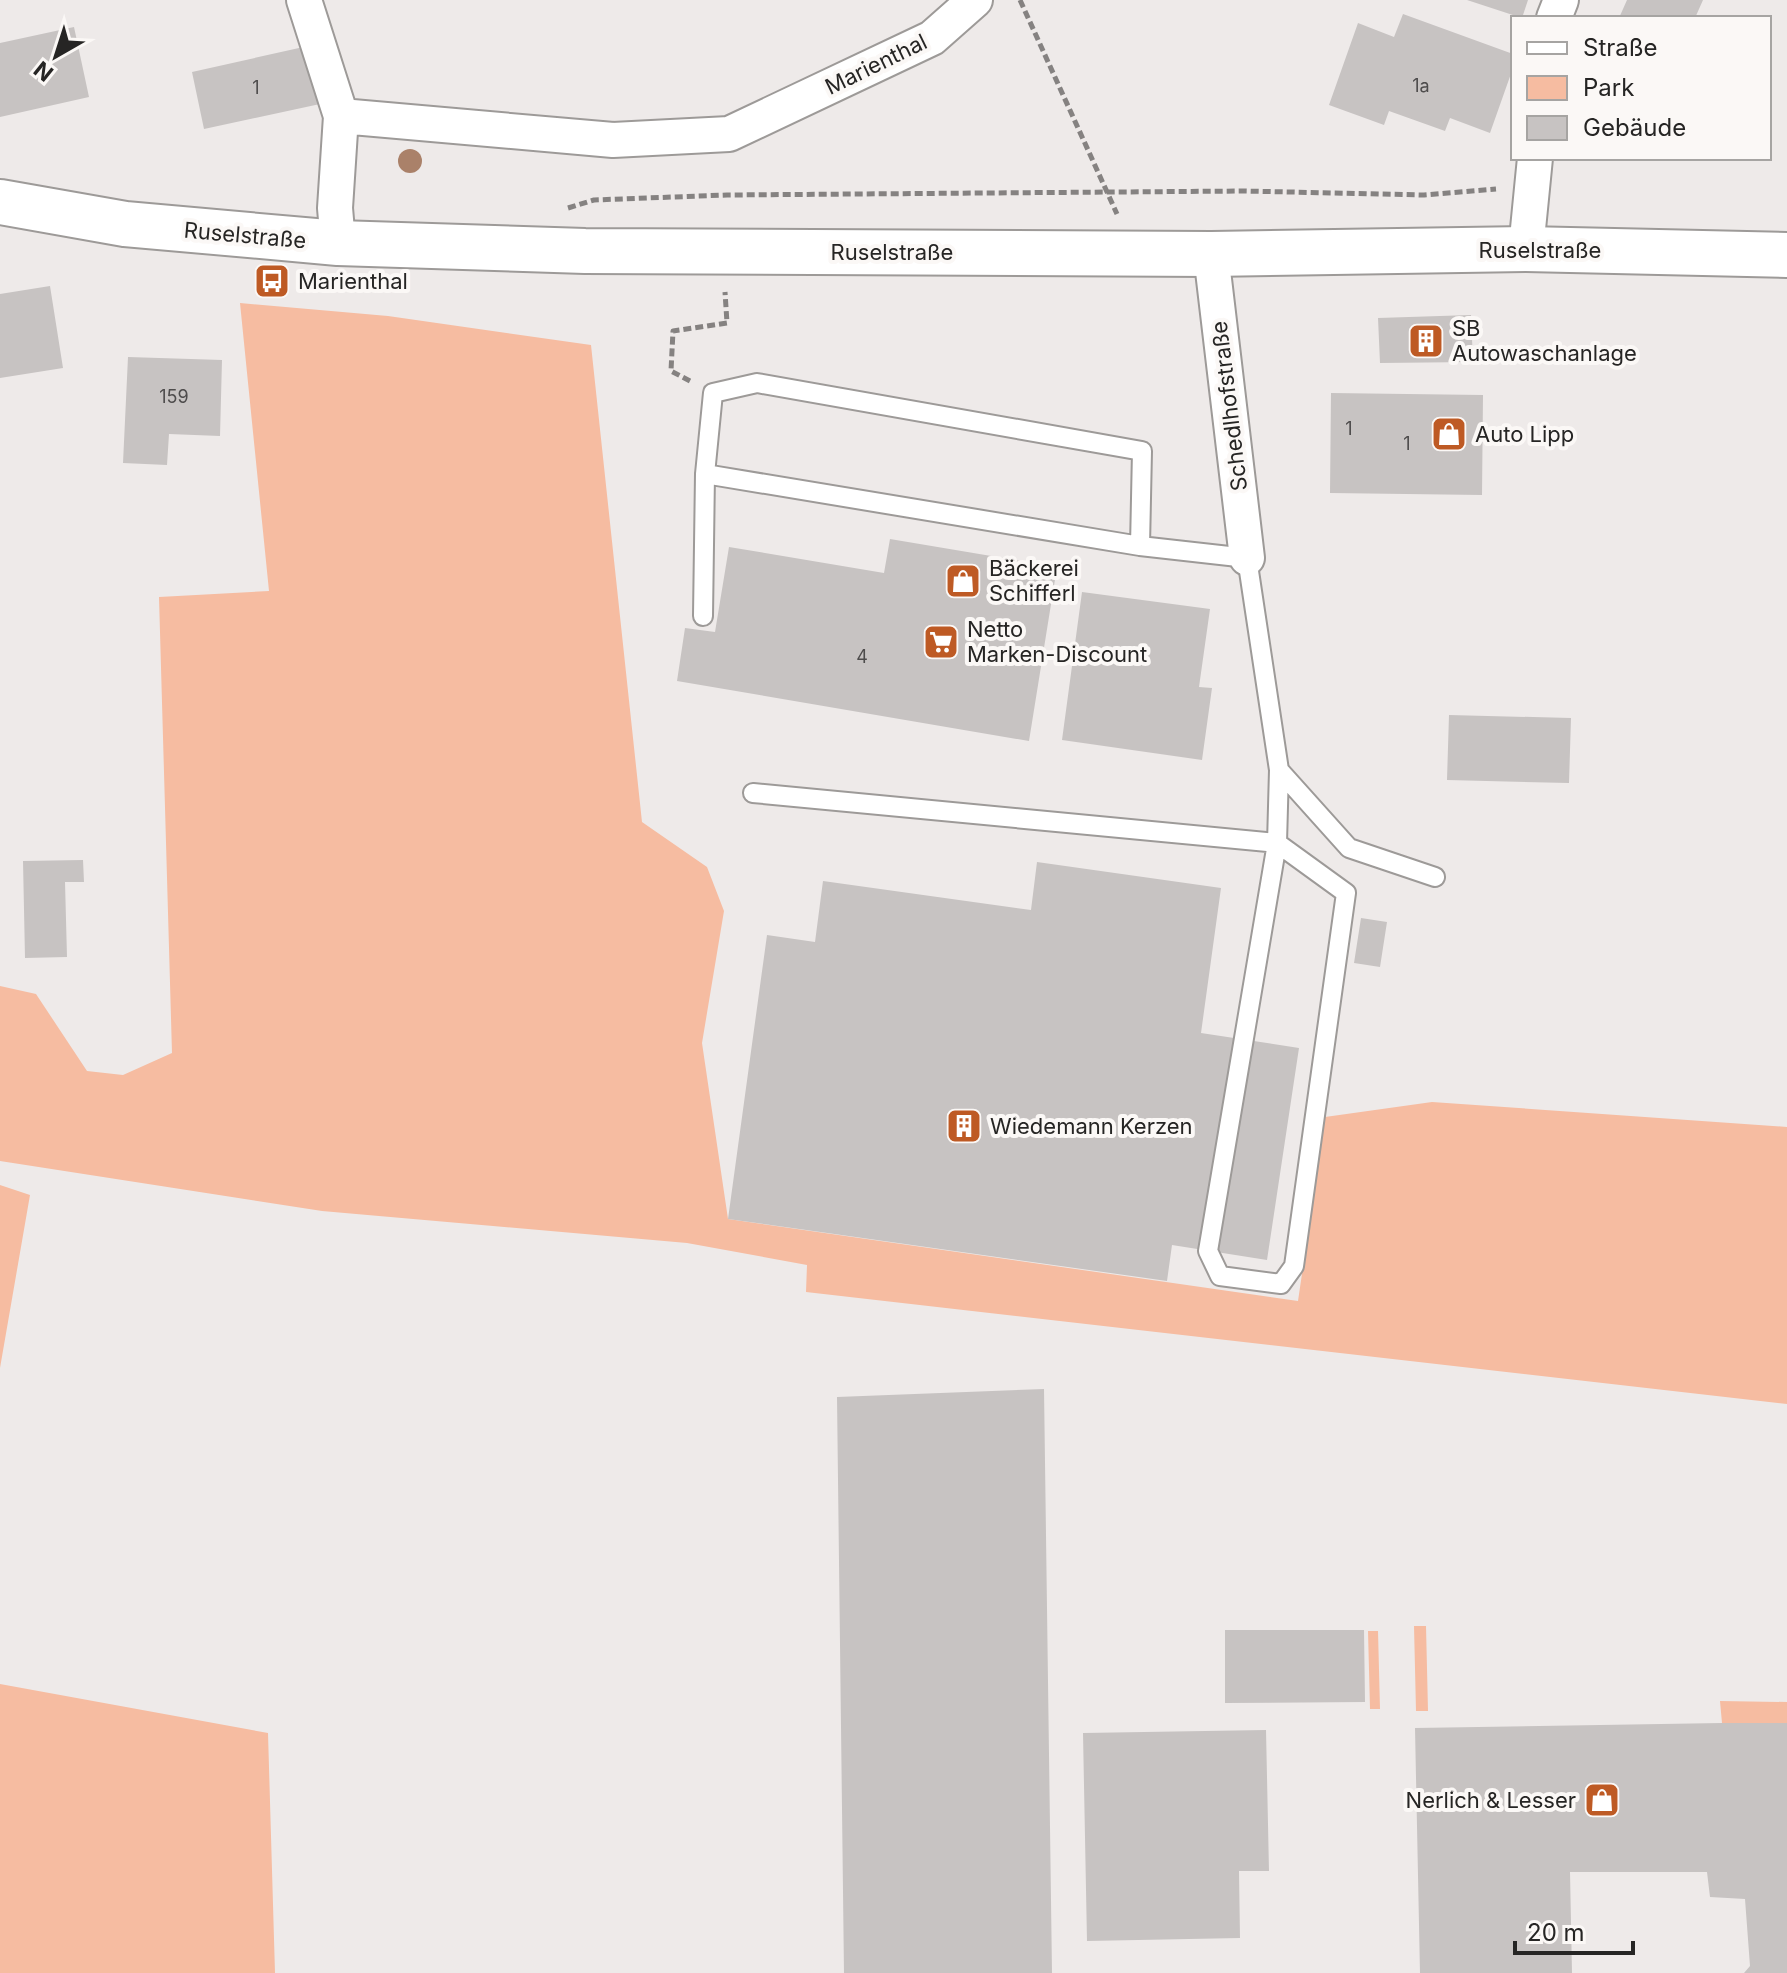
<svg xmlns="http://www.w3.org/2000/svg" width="1787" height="1973" font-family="Inter,sans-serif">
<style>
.green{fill:#f6bca1}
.building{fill:#c7c3c2}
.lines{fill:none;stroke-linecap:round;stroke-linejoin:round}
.lane-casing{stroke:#9d9a98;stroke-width:22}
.street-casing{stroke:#9d9a98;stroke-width:38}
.secondary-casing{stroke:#9d9a98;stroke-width:48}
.path{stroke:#858281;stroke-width:5;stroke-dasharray:8 4;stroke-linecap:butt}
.lane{stroke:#fff;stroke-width:18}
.street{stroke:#fff;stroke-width:34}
.secondary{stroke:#fff;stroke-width:44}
.tree{fill:#aa8169}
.labels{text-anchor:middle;stroke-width:8;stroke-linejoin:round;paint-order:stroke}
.number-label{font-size:18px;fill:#4e4c4c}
.street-label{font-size:22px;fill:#262524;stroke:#fbf8f6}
.poi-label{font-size:22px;fill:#262524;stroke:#fbf8f6;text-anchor:start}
</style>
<rect width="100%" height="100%" fill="#eeeae9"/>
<path class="green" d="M240,303L388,316L591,345L642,822L707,867L724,911L702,1043L728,1219L1298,1301L1325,1117L1432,1102L1787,1127V1404L806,1292L807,1265L687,1243L322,1211L0,1161V986L36,994L87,1071L123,1075L172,1053L159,597L269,591Z
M0,1185L30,1195L0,1368Z
M1414,1626H1426L1428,1711H1416Z
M1368,1631H1378L1380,1709H1370Z
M0,1684L268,1733L275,1973H0Z
M1720,1701L1787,1702V1723H1722Z"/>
<path class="building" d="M1467,0H1528L1522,18Z
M1627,0H1703L1695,18H1619Z
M1403,14L1513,54V68L1490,133L1450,118L1445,131L1389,111L1384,125L1329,105L1358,23L1394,37Z
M74,27L89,97L0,117V43Z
M308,46L320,104L204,129L192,72Z
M50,286L63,368L0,378V294Z
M1471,315L1473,362L1380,363L1378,318Z
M128,357L222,360L220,436L169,434L167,465L123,463Z
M1331,393L1483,395L1482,495L1330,493Z
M890,539L1057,567L1029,741L677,681L685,628L715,632L729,547L884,573Z
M1082,592L1210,609L1199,687L1212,688L1202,760L1062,740Z
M1449,715L1571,718L1569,783L1447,780Z
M83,860L84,882H65L67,957L25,958L23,861Z
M1037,862L1221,888L1201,1033L1299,1048L1267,1260L1172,1245L1167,1281L728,1219L767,935L815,942L823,881L1031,910Z
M1361,918L1387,922L1380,967L1354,963Z
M1044,1389L1052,1973H844L837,1397Z
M1225,1630H1364L1365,1702L1225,1703Z
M1722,1723H1787V1973H1744L1750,1966L1745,1899L1710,1897L1707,1872H1570L1572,1973H1420L1415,1728Z
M1266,1730L1269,1871H1239L1240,1938L1087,1941L1083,1733Z"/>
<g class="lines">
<defs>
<path id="lane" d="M1140,546L705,474L713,393L757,383L1142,451L1140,546L1247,558L1279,770L1349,848L1435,877
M703,616L705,474
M753,793L1277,843L1279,770
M1277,843L1346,893L1294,1266L1281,1284L1220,1276L1208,1251Z"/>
<path id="street" d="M304,0L341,116L335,208L338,243
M1554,18L1561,0
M341,116L613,140L729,134L932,38L975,0
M1526,249L1535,158
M1211,254L1247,558"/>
<path id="secondary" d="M0,202L125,224L338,243L585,251L1211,254L1526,249L1787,255"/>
</defs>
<use href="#lane" class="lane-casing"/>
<use href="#street" class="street-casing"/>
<use href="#secondary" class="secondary-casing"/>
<path class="path" d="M1020,0L1117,214
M568,208L594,200L727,195L1245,191L1424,195L1496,189
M690,381L671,371L673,331L727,323L725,292"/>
<use href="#lane" class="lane"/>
<use href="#street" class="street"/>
<use href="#secondary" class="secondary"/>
</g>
<circle class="tree" cx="410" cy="161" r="12"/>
<defs>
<symbol id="bus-square" viewBox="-11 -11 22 22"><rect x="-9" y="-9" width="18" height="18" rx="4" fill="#be5a24" stroke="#fbf8f6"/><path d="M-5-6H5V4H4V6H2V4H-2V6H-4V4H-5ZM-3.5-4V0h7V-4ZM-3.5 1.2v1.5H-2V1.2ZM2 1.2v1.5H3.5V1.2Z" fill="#fff"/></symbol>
<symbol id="building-square" viewBox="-11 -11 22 22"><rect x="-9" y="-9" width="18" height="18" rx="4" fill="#be5a24" stroke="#fbf8f6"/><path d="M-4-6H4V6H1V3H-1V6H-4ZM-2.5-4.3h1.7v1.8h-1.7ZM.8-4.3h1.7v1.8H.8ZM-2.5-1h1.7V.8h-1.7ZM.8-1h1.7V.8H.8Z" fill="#fff"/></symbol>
<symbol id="shop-square" viewBox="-11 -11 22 22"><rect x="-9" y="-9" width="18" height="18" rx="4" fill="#be5a24" stroke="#fbf8f6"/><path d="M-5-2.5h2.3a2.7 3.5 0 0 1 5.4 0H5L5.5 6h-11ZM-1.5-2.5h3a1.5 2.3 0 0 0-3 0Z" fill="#fff"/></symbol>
<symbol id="supermarket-square" viewBox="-11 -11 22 22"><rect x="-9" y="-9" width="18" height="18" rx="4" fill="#be5a24" stroke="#fbf8f6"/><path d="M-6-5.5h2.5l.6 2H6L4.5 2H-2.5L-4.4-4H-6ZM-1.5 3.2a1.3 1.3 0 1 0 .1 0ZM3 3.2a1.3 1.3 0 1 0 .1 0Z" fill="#fff"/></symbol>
</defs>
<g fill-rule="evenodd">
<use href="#bus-square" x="252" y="261" width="40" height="40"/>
<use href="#building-square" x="1406" y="321" width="40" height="40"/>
<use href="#shop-square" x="1429" y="414" width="40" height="40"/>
<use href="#shop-square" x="943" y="561" width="40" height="40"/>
<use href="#supermarket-square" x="921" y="622" width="40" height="40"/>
<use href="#building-square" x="944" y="1106" width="40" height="40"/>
<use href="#shop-square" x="1582" y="1780" width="40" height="40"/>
</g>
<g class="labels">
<g class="number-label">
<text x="1421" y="92">1a</text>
<text x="256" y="94">1</text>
<text x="174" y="403">159</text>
<text x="1349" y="435">1</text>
<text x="1407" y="450">1</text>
<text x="862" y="663">4</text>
</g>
<g class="street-label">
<text transform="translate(876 64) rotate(-26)" y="8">Marienthal</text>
<text transform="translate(245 235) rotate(5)" y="8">Ruselstraße</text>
<text x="1540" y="258">Ruselstraße</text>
<text x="892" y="260">Ruselstraße</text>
<text transform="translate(1229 406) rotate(-97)" y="8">Schedlhofstraße</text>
</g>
<g class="poi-label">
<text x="298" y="289">Marienthal</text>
<text x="1452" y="336">SB<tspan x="1452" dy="25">Autowaschanlage</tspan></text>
<text x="1475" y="442">Auto Lipp</text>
<text x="989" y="576">Bäckerei<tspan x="989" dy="25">Schifferl</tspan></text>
<text x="967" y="637">Netto<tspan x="967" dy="25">Marken-Discount</tspan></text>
<text x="990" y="1134">Wiedemann Kerzen</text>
<text x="1576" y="1808" text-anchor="end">Nerlich &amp; Lesser</text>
</g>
</g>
<rect x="1511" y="16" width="260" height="144" fill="#fbf8f6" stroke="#a6a4a2" stroke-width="2"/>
<rect x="1527" y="42" width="40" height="12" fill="#ffffff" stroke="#a6a4a2" stroke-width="2"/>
<text x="1583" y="56" font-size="24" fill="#262524">Straße</text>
<rect x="1527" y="76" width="40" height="24" fill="#f6bca1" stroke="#a6a4a2" stroke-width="2"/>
<text x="1583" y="96" font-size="24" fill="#262524">Park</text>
<rect x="1527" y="116" width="40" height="24" fill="#c7c3c2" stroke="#a6a4a2" stroke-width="2"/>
<text x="1583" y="136" font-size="24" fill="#262524">Gebäude</text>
<g transform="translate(56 56) rotate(219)" stroke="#fbf8f6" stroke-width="6" paint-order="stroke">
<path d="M0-6L14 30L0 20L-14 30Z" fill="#262524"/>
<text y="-12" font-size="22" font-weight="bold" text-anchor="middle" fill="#262524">N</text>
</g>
<path d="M1515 1941v12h118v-12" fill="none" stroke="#262524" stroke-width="4"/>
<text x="1527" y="1941" font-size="24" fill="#262524" stroke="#fbf8f6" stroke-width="6" paint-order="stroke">20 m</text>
</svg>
